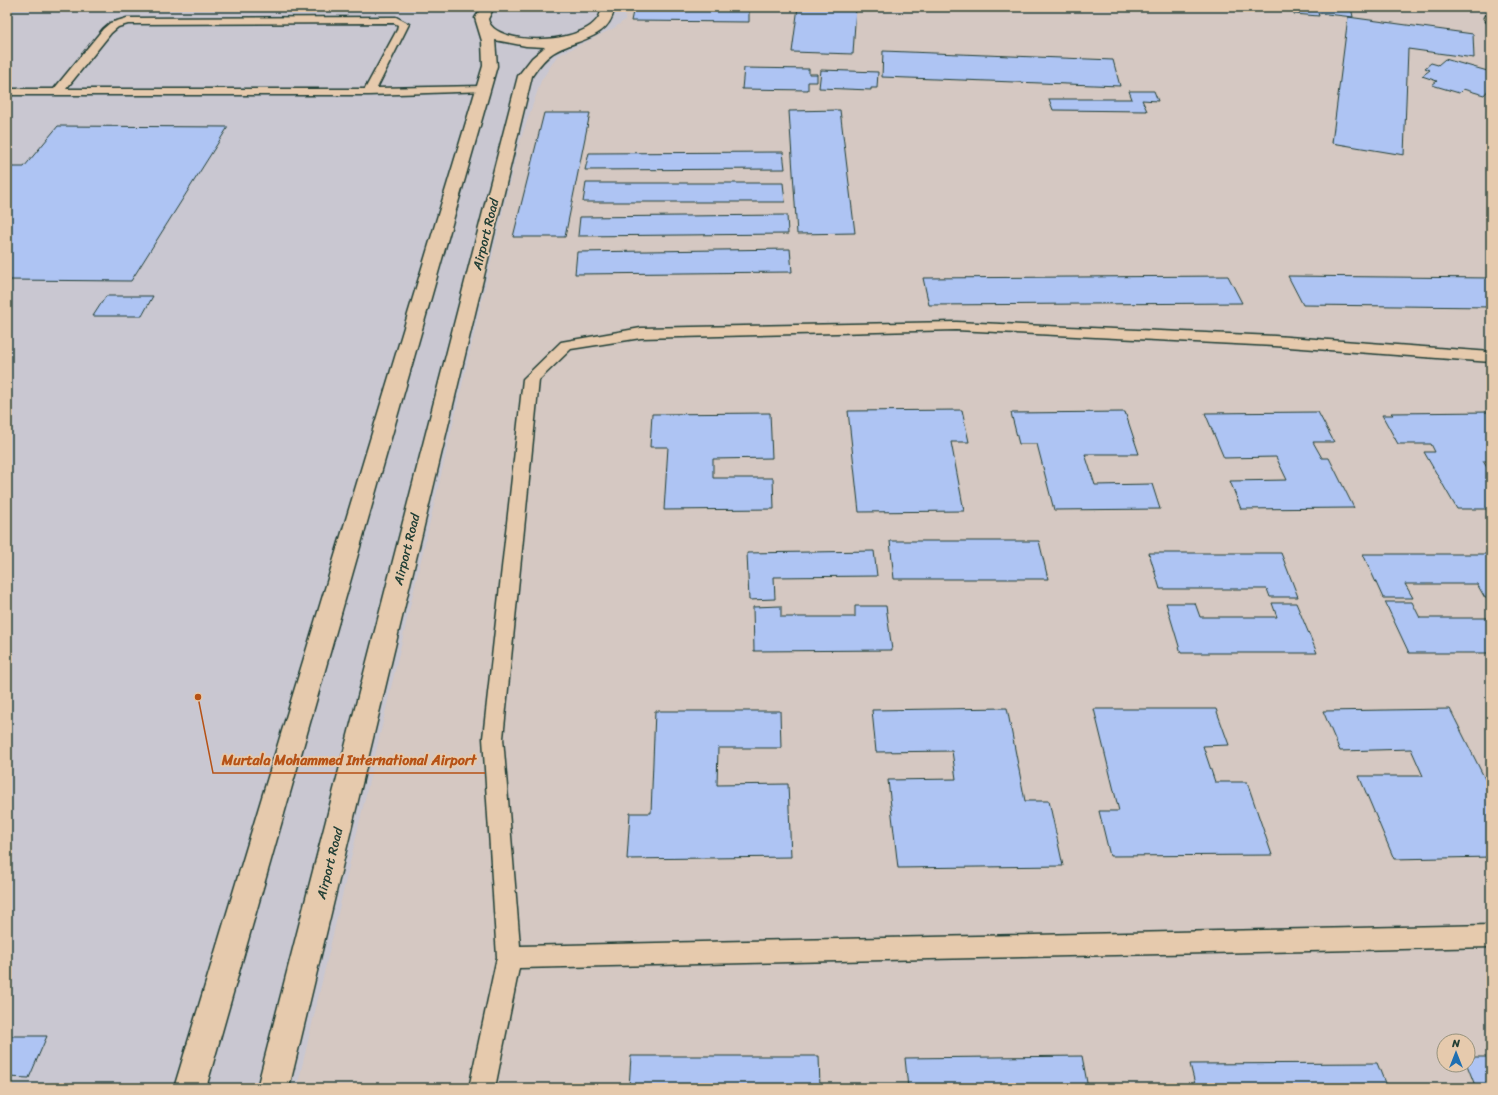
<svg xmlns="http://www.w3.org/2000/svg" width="1498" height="1095" font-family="Sriracha,sans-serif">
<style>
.built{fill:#c9c7d1}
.building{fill:#aec4f3;stroke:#1f3d34}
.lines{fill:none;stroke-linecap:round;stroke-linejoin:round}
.lane-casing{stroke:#1f3d34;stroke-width:3}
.secondary-casing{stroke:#1f3d34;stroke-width:3}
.lane{fill:#e6caad;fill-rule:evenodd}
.secondary{fill:#e6caad;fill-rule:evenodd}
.labels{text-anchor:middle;stroke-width:3.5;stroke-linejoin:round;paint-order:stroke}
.street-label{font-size:13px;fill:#1f3d34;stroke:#e6caad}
.leader{fill:none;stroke:#b65216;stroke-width:1.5}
.callout-dot{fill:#b65216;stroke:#e6caad;stroke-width:1.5}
.callout-label{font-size:14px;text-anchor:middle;font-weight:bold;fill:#b65216;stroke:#e6caad;stroke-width:3.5;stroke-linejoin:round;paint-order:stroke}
</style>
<rect width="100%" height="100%" fill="#d5c8c2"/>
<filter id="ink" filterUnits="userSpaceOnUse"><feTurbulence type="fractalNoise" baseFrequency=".025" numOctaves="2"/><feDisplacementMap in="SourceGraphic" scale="8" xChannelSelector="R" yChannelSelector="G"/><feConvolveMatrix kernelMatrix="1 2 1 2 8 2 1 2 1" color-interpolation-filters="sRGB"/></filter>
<g filter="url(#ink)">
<path class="built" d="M7,7H626L625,20L614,28L557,56L541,81L518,147L297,1088H7Z"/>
<path class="building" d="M634,7H749V22L631,21Z
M798,7H856L853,54L792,52Z
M1294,7H1351L1353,17L1318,13L1319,16L1294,14Z
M1348,17L1473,34L1474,58L1408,49L1404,155L1332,143Z
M883,51L1113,60L1120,86L882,77Z
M1445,59L1491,72V87L1484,95L1463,89L1459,93L1432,85L1437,81L1422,76L1430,70L1425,68L1431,63L1438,65Z
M744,68L809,69V74H817V82H808V90L742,89Z
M821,70L878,72L877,88H871V90L819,88Z
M1129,91H1154L1158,101L1142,100L1147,111L1053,110L1049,99H1132Z
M840,110L855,233L797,234L789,111Z
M544,113H590L565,237H513Z
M58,126L228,127L131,281L7,280V167H24Z
M783,152L785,169L585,170L589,153Z
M586,183H783L785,202H583Z
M787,215L788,234L578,236L580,217Z
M790,249L792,272L575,274L577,252Z
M1228,276L1242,303L929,305L923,278Z
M1288,276L1491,278V307L1303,305Z
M106,296H153L142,316H93Z
M962,410L969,442H951L964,511L859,512L848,411Z
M1125,412L1139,454H1085L1095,485L1152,484L1160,509L1054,510L1037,444H1019L1011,413Z
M1318,412L1334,442H1313L1322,458H1329L1354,508L1241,509L1230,481L1287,480L1276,457L1224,458L1205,413Z
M1491,412V461H1483L1491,474V509H1457L1424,452H1435L1431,444H1398L1382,415H1393L1391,413Z
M770,413L772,458L713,459V478H773L774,509L664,510L668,447H650L652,414Z
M890,541H1039L1048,579H894Z
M874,551L877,576L774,577L775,599L749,600L747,553Z
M1149,553H1281L1298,597H1270L1267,589H1160Z
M1363,554H1491V598H1485L1477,584H1405L1413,598H1383Z
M1385,602H1412L1420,618H1491V653H1409Z
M1166,603H1195L1200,617H1277L1272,603H1296L1317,653H1181Z
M781,606V617H855V606H886L892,650L754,651L753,607Z
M1007,708L1025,801H1049L1063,866L898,868L888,780L956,779L952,751L876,752L872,710Z
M1094,709H1216L1229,745L1203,746L1215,782H1247L1272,855L1110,856L1099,811H1119Z
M1450,709L1491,791V857L1394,859L1359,776H1423L1411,749L1340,751L1323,711Z
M655,711H780L781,748H718L717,785L788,784L791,857L627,859L630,813H651Z
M7,1036H47L29,1078L7,1077Z
M631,1056H819L820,1088H629Z
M1082,1056L1088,1088H908L905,1058Z
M1468,1057H1491V1088H1476L1467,1065Z
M1377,1063L1387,1088H1196L1190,1064Z"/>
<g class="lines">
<defs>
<path id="lane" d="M1491,15V23L1487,22L1484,18L1485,16Z
M396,17L409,24L377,88L483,86L489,89L487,91L369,95H7V89H54L103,29L110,23L127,18ZM394,23L398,25L397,30L365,89H66L111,33L118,27L128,24Z
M956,322L1275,336L1491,352V362L1275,346L956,330L641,338L571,349L539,380L503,738L520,946L1491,925V947L519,968L495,1088H469L497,957L483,738L523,379L561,342L641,328Z"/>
<path id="secondary" d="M482,7H494L488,19C493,48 594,46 601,11L599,7H612L614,10C608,40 575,39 553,53C544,59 538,67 532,76L289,1088H257L518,76L532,58L545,47L526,46L495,40L497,66L206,1088H174L483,66L482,41L475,18Z"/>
</defs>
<use href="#lane" class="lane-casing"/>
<use href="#secondary" class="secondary-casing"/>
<use href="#lane" class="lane"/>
<use href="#secondary" class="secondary"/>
</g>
</g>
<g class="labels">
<g class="street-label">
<text transform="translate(485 234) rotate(-76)" y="5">Airport Road</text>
<text transform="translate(406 549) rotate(-76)" y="5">Airport Road</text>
<text transform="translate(329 863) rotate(-76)" y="5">Airport Road</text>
</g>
</g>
<path class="leader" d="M198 697L213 773H485"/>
<circle class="callout-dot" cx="198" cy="697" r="4"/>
<g class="callout-label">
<text x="349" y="765">Murtala Mohammed International Airport</text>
</g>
<rect width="1498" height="1095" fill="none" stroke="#e6caad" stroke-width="24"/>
<rect x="12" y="12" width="1474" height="1071" fill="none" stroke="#1f3d34" stroke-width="1.5" filter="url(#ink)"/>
<g transform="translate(1456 1053)"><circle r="19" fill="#e6caad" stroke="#96927d"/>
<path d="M0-3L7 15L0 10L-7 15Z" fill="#1f6fb2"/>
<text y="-6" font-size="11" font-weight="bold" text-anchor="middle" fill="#1f3d34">N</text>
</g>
</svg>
